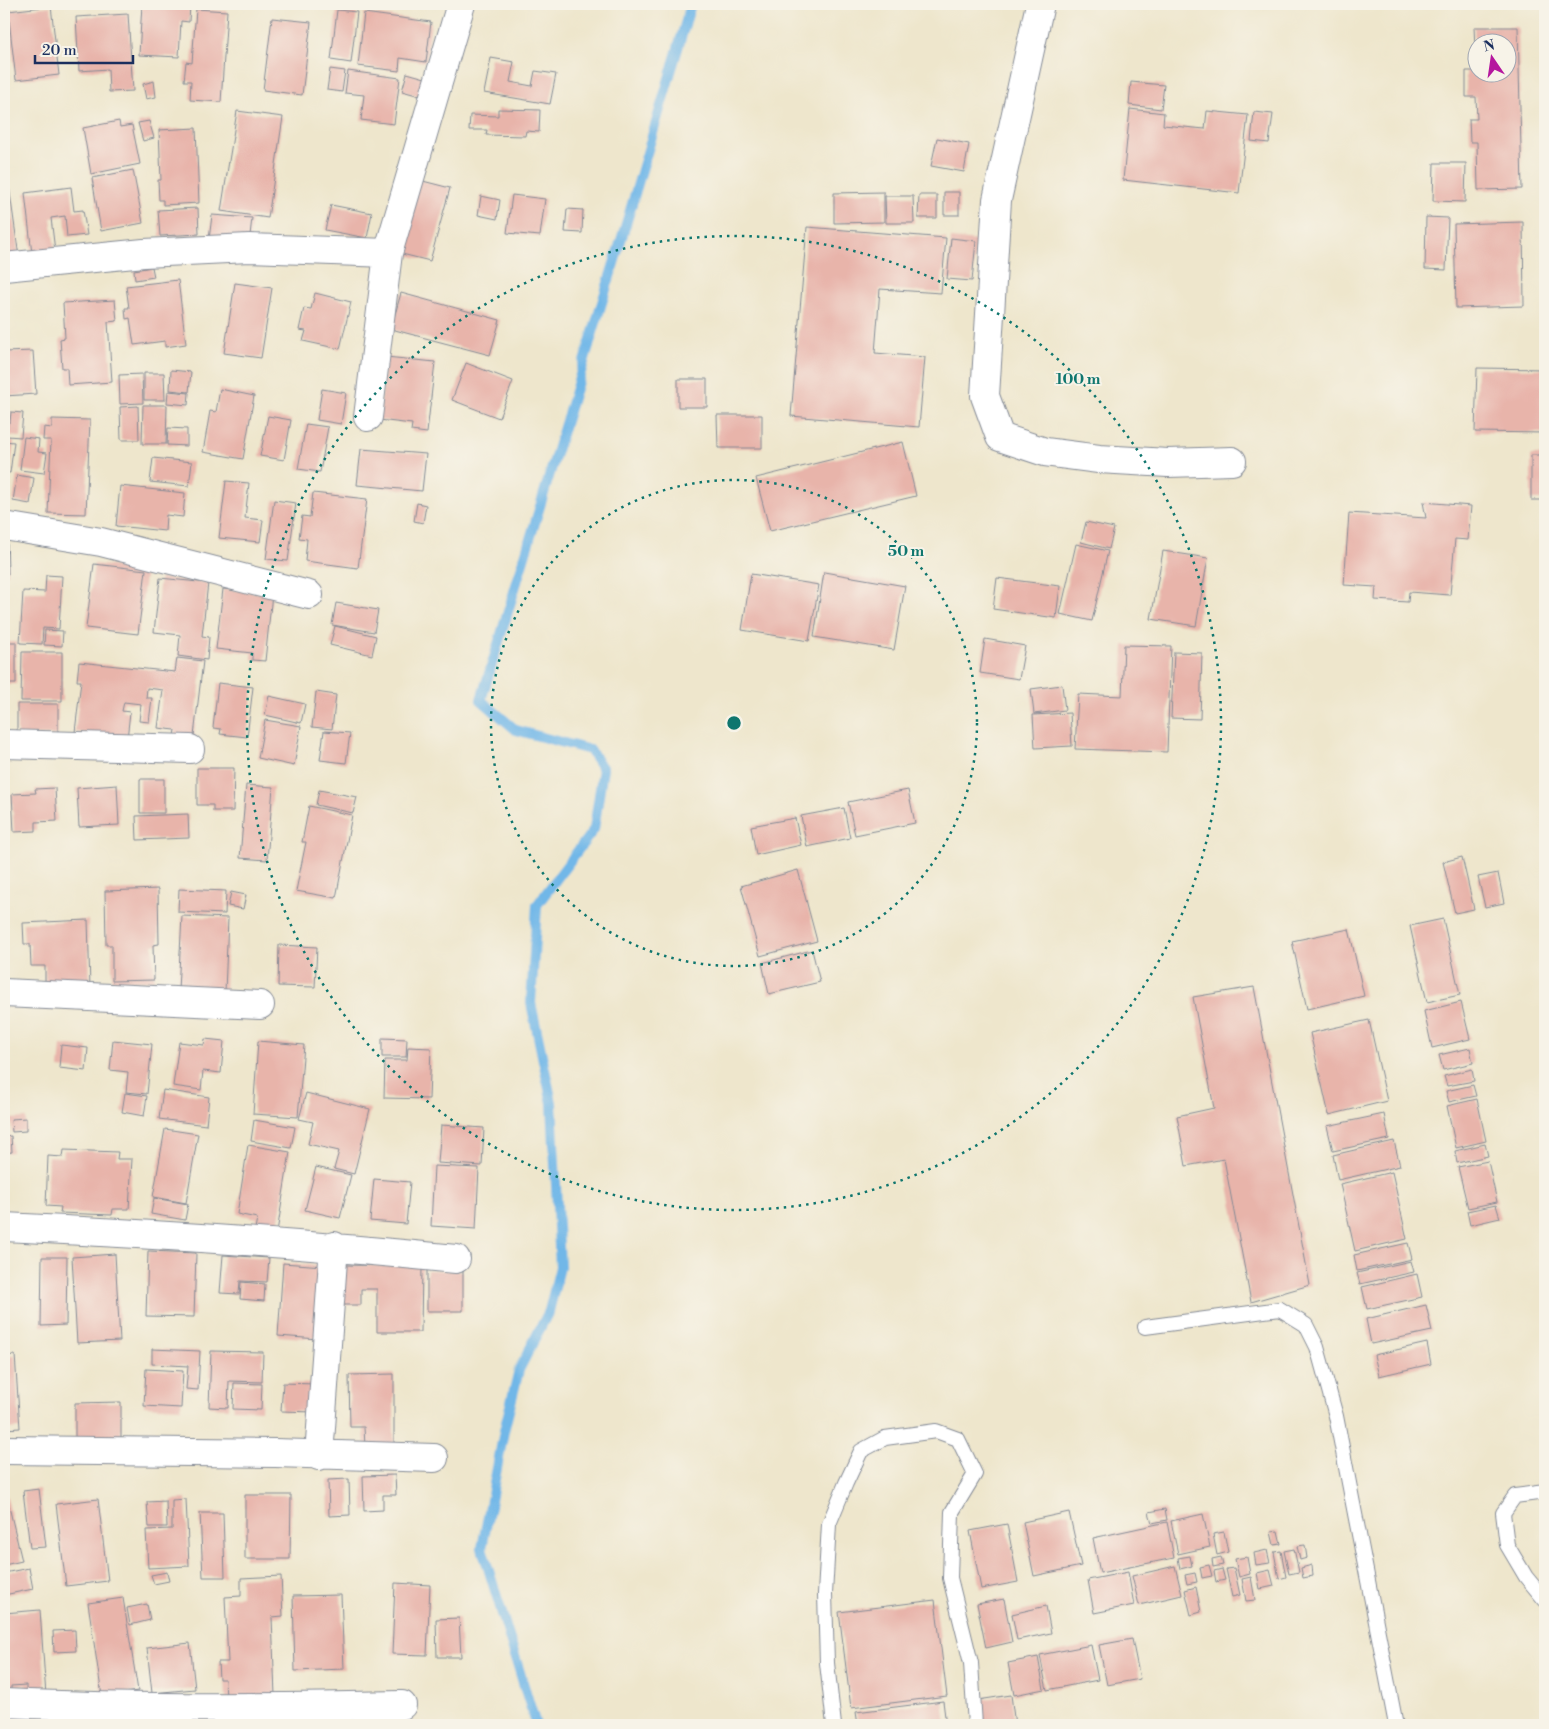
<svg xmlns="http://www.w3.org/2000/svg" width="1549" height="1729" font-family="'Libre Bodoni',serif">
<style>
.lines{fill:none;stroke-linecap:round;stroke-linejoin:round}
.stream{stroke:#71b7e8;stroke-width:10}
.building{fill:#e8b4aa}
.lane-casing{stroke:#848a95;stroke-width:16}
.street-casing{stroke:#848a95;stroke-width:30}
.lane{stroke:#fff;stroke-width:14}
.street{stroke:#fff;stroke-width:28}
.ring{fill:none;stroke:#0f766e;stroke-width:2.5;stroke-dasharray:2.5 5}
.centre{fill:#0f766e;stroke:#f7f3e8;stroke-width:2.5}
.ring-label{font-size:15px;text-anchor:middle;font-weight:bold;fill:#0f766e;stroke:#f7f3e8;stroke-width:4;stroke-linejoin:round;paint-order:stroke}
</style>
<rect width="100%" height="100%" fill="#f7f3e8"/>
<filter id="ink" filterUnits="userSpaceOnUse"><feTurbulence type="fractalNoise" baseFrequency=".02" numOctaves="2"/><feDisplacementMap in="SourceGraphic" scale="10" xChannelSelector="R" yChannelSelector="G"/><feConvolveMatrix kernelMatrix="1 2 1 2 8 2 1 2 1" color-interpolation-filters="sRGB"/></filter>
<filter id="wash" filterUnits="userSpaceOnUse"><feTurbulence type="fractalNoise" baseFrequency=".0096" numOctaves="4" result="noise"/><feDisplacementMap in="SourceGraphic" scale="20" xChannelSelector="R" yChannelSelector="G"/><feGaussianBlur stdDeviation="1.12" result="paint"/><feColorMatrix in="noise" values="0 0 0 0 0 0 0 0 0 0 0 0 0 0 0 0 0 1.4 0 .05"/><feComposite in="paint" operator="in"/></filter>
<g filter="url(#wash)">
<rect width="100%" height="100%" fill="#eee6cc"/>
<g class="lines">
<path class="stream" d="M536,1725L482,1548L504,1431L519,1370L549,1311L560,1267L552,1103L531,1003L537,905L594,829L603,769L590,750L516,730L481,700L629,214L691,4"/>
</g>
<g id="blocks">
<path class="building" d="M142,4H190L189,22L181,21L179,57L139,55Z
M51,6L59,75L16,80L8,11Z
M196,9L227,11L221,102L190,100L191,81H184L186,62L192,63Z
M337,10L357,12L351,63L331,60Z
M364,13L431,22L426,62L400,58L399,71L358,66Z
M128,14L133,91L109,92L108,69L79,71L76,17Z
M272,18L311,22L302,95L263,90Z
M1474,27H1518L1522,189L1478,190L1477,142H1470L1469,119H1477L1476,97H1466V71H1476V72H1506V42H1476V49H1475Z
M491,58L514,62L510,82L532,86L535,71L556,74L550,104L484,93Z
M330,69L345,71L342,92L327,90Z
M348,71L400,78L394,124L361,120L364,95L345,93Z
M407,73L425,78L420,96L402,91Z
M154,81L156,97L146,99L143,84Z
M1131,82L1164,85L1161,109L1129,105Z
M498,109L540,110L539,132L526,131L525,136L486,135L487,130H469L470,115L498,116Z
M1130,109L1164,113L1163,125L1205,129L1207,111L1248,115L1239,193L1123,180Z
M237,111L283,117L268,218L221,211Z
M1254,112L1273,114L1269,143L1251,141Z
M119,121L120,127L132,125L140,164L91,174L83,128Z
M149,121L154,138L143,141L138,123Z
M196,128L199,203L163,205V200H159L158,180H161L159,130Z
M937,138L969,144L964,172L931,166Z
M1434,163H1466L1465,202L1433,201Z
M133,170L143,223L101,231L92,178Z
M4,179H8L19,257L4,259Z
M415,179L450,188L430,261L394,252Z
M71,187L74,211L83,210L87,235L67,237L65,216L51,218L55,251L32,254L25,193Z
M884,192V222L834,223V193Z
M944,192H959V215H944Z
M512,195L545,199L540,236L507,233Z
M919,195H937V218H918Z
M481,196L500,200L497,219L478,215Z
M885,196H913L914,223H886Z
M331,205L372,213L367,238L325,230Z
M198,208L199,234L160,236L158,210Z
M567,209L583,210L582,233L565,232Z
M212,215L252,218L249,244L209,240Z
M1426,217L1448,218L1446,270L1425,269Z
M1523,222L1524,306L1456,308L1454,224Z
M807,227L946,238L941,293L880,289L875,353L925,357L919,427L791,416Z
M951,238L976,241L972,281L947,279Z
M152,267L154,277L135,280L134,270Z
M178,280L186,344L165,347V341L134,345L130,318L126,319L125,308H129L126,286Z
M235,283L272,288L261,358L224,353Z
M315,293L351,302L340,349L303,341L306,331L299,330L304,308L311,309Z
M401,293L500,320L490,355L391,329Z
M115,300L117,321L108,322L112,382L68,385L67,368H62L60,339L65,338L63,303Z
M33,351L36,394L4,396V352Z
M386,357L435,362L427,433L411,431L412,424L379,420Z
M466,363L513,381L499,418L452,400Z
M1477,368L1545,369V433L1475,432Z
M171,370L191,372L189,392L170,390Z
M144,373H164L165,400H144Z
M142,374L143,403L120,404L119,375Z
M678,379H707V407H678Z
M220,389L254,396L243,459L203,452L210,411L216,412Z
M322,389L346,393L341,424L317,420Z
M168,391L189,393L188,405L167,403Z
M143,405H167L166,444H142Z
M138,406L139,440H121L120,407Z
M11,412L23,413L21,437L7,436L8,422H10Z
M717,415H762V448H718Z
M268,416L291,420L284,460L260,456Z
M52,419L90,420L86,514L48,513L51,440H43L44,427L52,428Z
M306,424L328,427L320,472L298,469Z
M168,428L187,429V446L167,445Z
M24,437L39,439L38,452L47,453L44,473L20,470Z
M4,441L14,442L10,473L4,472Z
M903,442L916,496L770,531L756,478Z
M361,449L426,454L422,491L357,485Z
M1531,455H1545V500H1531Z
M153,458L192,462L189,486L150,482Z
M17,475L34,478L30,504L13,501Z
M226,481L249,483L245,518L263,520L260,542L219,538Z
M120,486L185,493L183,517L166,515L165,531L116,526Z
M313,493L367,499L358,568L305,561L307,539L299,538L302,516L310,517Z
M274,500L296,503L288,561L266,559Z
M1423,502L1471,506L1468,540L1455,539L1450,595L1409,592L1408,602L1375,600L1376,587L1344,585L1349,513L1426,518Z
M417,503L426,505L423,523L414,521Z
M1086,522L1114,528L1109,549L1081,542Z
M4,535H7L8,574H4Z
M1076,544L1108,551L1092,621L1060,614Z
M1163,551L1208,558L1196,626L1151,619Z
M94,564L146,570L138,634L86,628Z
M824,572L905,586L894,650L814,637Z
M751,574L819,585L809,641L742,630Z
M46,575L62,576L59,629L43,628L42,644L20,643L23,591L45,592Z
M160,578L208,583L202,636L209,637L207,660L178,656L180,635L154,632Z
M997,578L1060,586L1056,618L993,609Z
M223,589L272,594L265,661L252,660V653L216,649Z
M336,603L378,610L374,632L332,625Z
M335,626L376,636L372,655L330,645Z
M45,630L63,631L62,646L44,645Z
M985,639L1025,646L1019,679L980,673Z
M4,642H16V684H4Z
M1124,645L1171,646L1167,752L1075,749L1078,694L1122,696Z
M22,652H62V701H21Z
M1174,652L1202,653L1200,719L1171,718Z
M177,658L203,661L193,744L173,741L175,730L158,728L163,690L147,688L146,698H152L149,722L139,721L141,704L124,702L122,711L130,712L127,739L118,736L75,732L81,681H77L79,662L175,672Z
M218,683L253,687L247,737L220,734L221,729L213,728Z
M1062,685L1065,710L1034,714L1031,689Z
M316,692L336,695L332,729L312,727Z
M269,696L305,704L301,723L265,715Z
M17,704H58V735H17Z
M1070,713L1072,746L1035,748L1033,715Z
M265,720L301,726L294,766L258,758Z
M324,731L350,733L346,763L320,760Z
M197,768H234L233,811H213V805H197Z
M140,779H164V813H140Z
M117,785L119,825L79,827L77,788Z
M246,785L273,787L267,860L240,858Z
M55,788L57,821L36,822V831L14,832L12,794L36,793L35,789Z
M319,790L357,797L353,813L316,805Z
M908,790L915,823L855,835L848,802Z
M309,806L352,815L336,898L296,891L306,842H302Z
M844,808L850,838L807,847L801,816Z
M188,814L189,838L137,840L136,816Z
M795,818L801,845L756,855L751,826Z
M1462,857L1474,909L1455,913L1443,862Z
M798,870L817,941L760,956L741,886Z
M1498,873L1504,903L1485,907L1478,877Z
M158,889L159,944L153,945L154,980L112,981V945H106L105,891Z
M179,889L226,891L225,914L178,912Z
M231,892L246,895L243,909L228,906Z
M182,916L228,918L225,992L178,990Z
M1443,919L1460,995L1427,1002L1410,926Z
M88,920L90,988L45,990V966H31L30,944H24L23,923Z
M1349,929L1364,996L1307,1009L1292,941Z
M279,945L317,947L315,987L278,986Z
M812,950L820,982L769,994L762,963Z
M1254,987L1310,1285L1251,1302L1224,1159L1186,1166L1177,1116L1214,1108L1193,997Z
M1461,1002L1470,1039L1432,1048L1424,1011Z
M1369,1020L1387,1101L1329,1115L1310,1033Z
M382,1038L407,1039L406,1057H382Z
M205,1039L224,1041L221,1073L203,1071L201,1090L173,1086L179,1042L204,1045Z
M113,1040L152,1044L147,1094L126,1092L128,1072L110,1070Z
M258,1041L304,1045L298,1117L253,1114Z
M61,1045L88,1048L86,1071L59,1068Z
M408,1047L431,1048L429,1099L384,1098L385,1060H407Z
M1470,1048L1473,1063L1443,1070L1439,1055Z
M1472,1069L1474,1081L1447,1086L1444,1076Z
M1473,1085L1476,1096L1449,1102L1446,1091Z
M163,1090L209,1097L206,1125L159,1119Z
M125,1093L147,1096L144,1116L122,1112Z
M306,1093L370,1109L354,1174L334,1169L339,1151L308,1144L313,1122L299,1119Z
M1477,1099L1486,1141L1456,1148L1447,1106Z
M1384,1114L1389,1139L1333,1151L1327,1126Z
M26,1118V1131L12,1132L11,1119Z
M254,1120L295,1127L291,1148L251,1141Z
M441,1125L484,1128L482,1166L438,1163Z
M165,1129L198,1134L186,1203L153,1197Z
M11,1136L12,1152L4,1153V1137Z
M1394,1141L1400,1166L1338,1180L1333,1155Z
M1485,1144L1488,1156L1457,1163L1455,1151Z
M248,1145L290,1152L277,1232L255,1229L257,1218L237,1214Z
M64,1150L118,1152L117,1159H132L129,1209H113L112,1215L60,1213L61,1207L46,1206L48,1156L63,1157Z
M1488,1161L1497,1202L1468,1208L1458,1167Z
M434,1166L479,1168L476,1229L431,1226Z
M316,1167L351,1175L340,1218L305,1210Z
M1392,1172L1407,1239L1355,1251L1340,1184Z
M374,1179L410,1182L406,1224L370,1221Z
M154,1198L188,1204L185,1220L151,1214Z
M1496,1205L1500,1218L1470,1225L1467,1211Z
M1408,1243L1412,1259L1357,1271L1354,1255Z
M148,1251L196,1253L194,1317L146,1316Z
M115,1254L120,1341L77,1343L72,1257Z
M223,1255L269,1258L267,1282L240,1281L239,1294L220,1293Z
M42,1257H67L66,1325L41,1326Z
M1411,1261L1414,1272L1360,1284L1357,1273Z
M283,1263L323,1266L318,1339L278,1336Z
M342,1265L422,1266L421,1332H377V1289H361V1305H342Z
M427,1270L463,1271V1311H427Z
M1417,1274L1422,1297L1367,1309L1362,1287Z
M241,1282L265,1284L264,1301L240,1299Z
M1426,1305L1432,1331L1371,1344L1366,1319Z
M1427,1343L1431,1364L1379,1376L1374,1355Z
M152,1349L200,1351L198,1390L186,1389L188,1366L152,1364Z
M211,1351L263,1352L262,1382L229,1381L228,1408L209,1407Z
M15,1355L20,1428L4,1429V1356Z
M146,1369L183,1371L181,1408L144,1406Z
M394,1374V1446L365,1447L364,1427H350L349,1375Z
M234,1383L262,1384L261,1410L233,1409Z
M283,1383L315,1384L314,1412L281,1411Z
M121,1402V1444H75V1403Z
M395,1475L396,1495H383V1510L364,1511L363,1476Z
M349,1479L350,1515L329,1516L328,1480Z
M39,1489L46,1547L30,1548L23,1491Z
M6,1494L22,1561L4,1565V1495Z
M245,1495H291L290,1559H245Z
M98,1499L108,1581L66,1586L56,1504Z
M186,1499L189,1566L148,1568L146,1530L172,1529V1500Z
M166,1501L167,1527H149L147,1502Z
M1165,1509L1167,1520L1152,1523L1149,1512Z
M1069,1512L1081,1566L1034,1576L1023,1522Z
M200,1513H223L225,1577H203Z
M1203,1514L1210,1547L1178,1554L1171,1521Z
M1167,1522L1174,1558L1100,1573L1093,1538Z
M1007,1524L1018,1582L981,1589L970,1531Z
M1278,1531L1281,1544L1274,1545L1271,1532Z
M1224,1532L1228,1552L1217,1555L1213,1534Z
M1305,1545L1307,1558L1300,1560L1297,1546Z
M1294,1549L1299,1572L1289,1574L1284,1551Z
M1267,1550L1270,1563L1256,1565L1254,1553Z
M1281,1551L1286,1577L1279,1579L1274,1552Z
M1190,1556L1192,1566L1180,1569L1178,1558Z
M1221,1557L1223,1565L1213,1567L1212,1559Z
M1247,1557L1250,1574L1239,1577L1235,1559Z
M1209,1565L1212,1576L1202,1578L1200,1567Z
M1312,1565L1313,1576L1303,1578L1301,1568Z
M1175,1566L1182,1595L1139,1605L1132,1576Z
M29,1568L33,1589L4,1595V1573Z
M1234,1568L1240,1595L1232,1597L1226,1569Z
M1222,1569L1225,1580L1216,1582L1214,1571Z
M1270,1570L1274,1586L1260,1589L1257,1573Z
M167,1572L169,1581L154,1584L151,1575Z
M1128,1572L1134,1605L1094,1613L1088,1580Z
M1195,1573L1197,1582L1187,1584L1185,1575Z
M281,1576L283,1616L272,1617L275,1696L226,1699L225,1679H219L218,1662H228L225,1597L241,1596V1578Z
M1251,1577L1255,1600L1246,1601L1242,1579Z
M395,1583L430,1585L427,1655L392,1654Z
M1196,1587L1201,1612L1191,1615L1185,1590Z
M341,1595L344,1669L295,1671L293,1596Z
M123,1598L138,1691L102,1696L88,1603Z
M1004,1599L1012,1642L986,1648L977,1604Z
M935,1600L947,1696L851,1708L839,1612Z
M147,1604L150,1620L130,1625L127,1608Z
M1046,1606L1051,1633L1017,1640L1012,1614Z
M40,1610L46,1696L26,1698V1685L11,1686V1691H4V1613Z
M459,1618L461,1657H437L436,1619Z
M75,1630L76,1651L54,1652L53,1631Z
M1132,1639L1140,1679L1107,1685L1099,1645Z
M190,1643L195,1689L152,1693L147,1648Z
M1091,1645L1098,1680L1047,1690L1040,1655Z
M1038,1657L1044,1689L1014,1695L1008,1663Z
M1011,1695L1015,1725H981L978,1700Z
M943,1701L946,1725H858L856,1712Z"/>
</g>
</g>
<g filter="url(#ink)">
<use href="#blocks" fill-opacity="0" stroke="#848a95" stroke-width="1"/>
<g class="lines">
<defs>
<path id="lane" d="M1145,1327L1280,1309L1306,1325L1317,1347L1336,1416L1396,1725
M1545,1492L1515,1496L1503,1513L1507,1545L1526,1577L1545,1600
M834,1725L827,1663L825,1594L829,1524L846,1483L861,1451L885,1438L936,1431L958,1439L975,1474L952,1512L950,1578L971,1663L975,1725"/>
<path id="street" d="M1040,4L997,200L985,396L1000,437L1045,452L1099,459L1168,463L1232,461
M4,267L144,253L249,248L388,253
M368,417L388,253L461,4
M4,526L101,542L309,595
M4,744L190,749
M4,993L260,1005
M4,1227C155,1234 306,1244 456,1259
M4,1450L275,1453L434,1458
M319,1456L334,1246
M4,1703C136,1709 269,1708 402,1705"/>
</defs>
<use href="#lane" class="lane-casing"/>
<use href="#street" class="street-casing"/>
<use href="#lane" class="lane"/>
<use href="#street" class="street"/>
</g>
</g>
<g class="ring">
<circle cx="734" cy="723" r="243"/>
<circle cx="734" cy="723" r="487"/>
</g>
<circle cx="734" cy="723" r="8" class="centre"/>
<g class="ring-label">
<text x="1078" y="384">100 m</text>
<text x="906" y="556">50 m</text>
</g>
<rect width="1549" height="1729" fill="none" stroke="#f7f3e8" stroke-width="20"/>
<g transform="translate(1492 58) rotate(347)"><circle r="24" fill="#f7f3e8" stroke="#9fa5b1"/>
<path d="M0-4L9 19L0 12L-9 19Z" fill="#b5179e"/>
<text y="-8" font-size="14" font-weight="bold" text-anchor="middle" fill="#1b2f5e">N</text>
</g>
<path d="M35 55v8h98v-8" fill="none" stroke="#1b2f5e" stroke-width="2.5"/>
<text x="42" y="55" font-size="15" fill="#1b2f5e" stroke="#f7f3e8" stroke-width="4" paint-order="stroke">20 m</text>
</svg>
